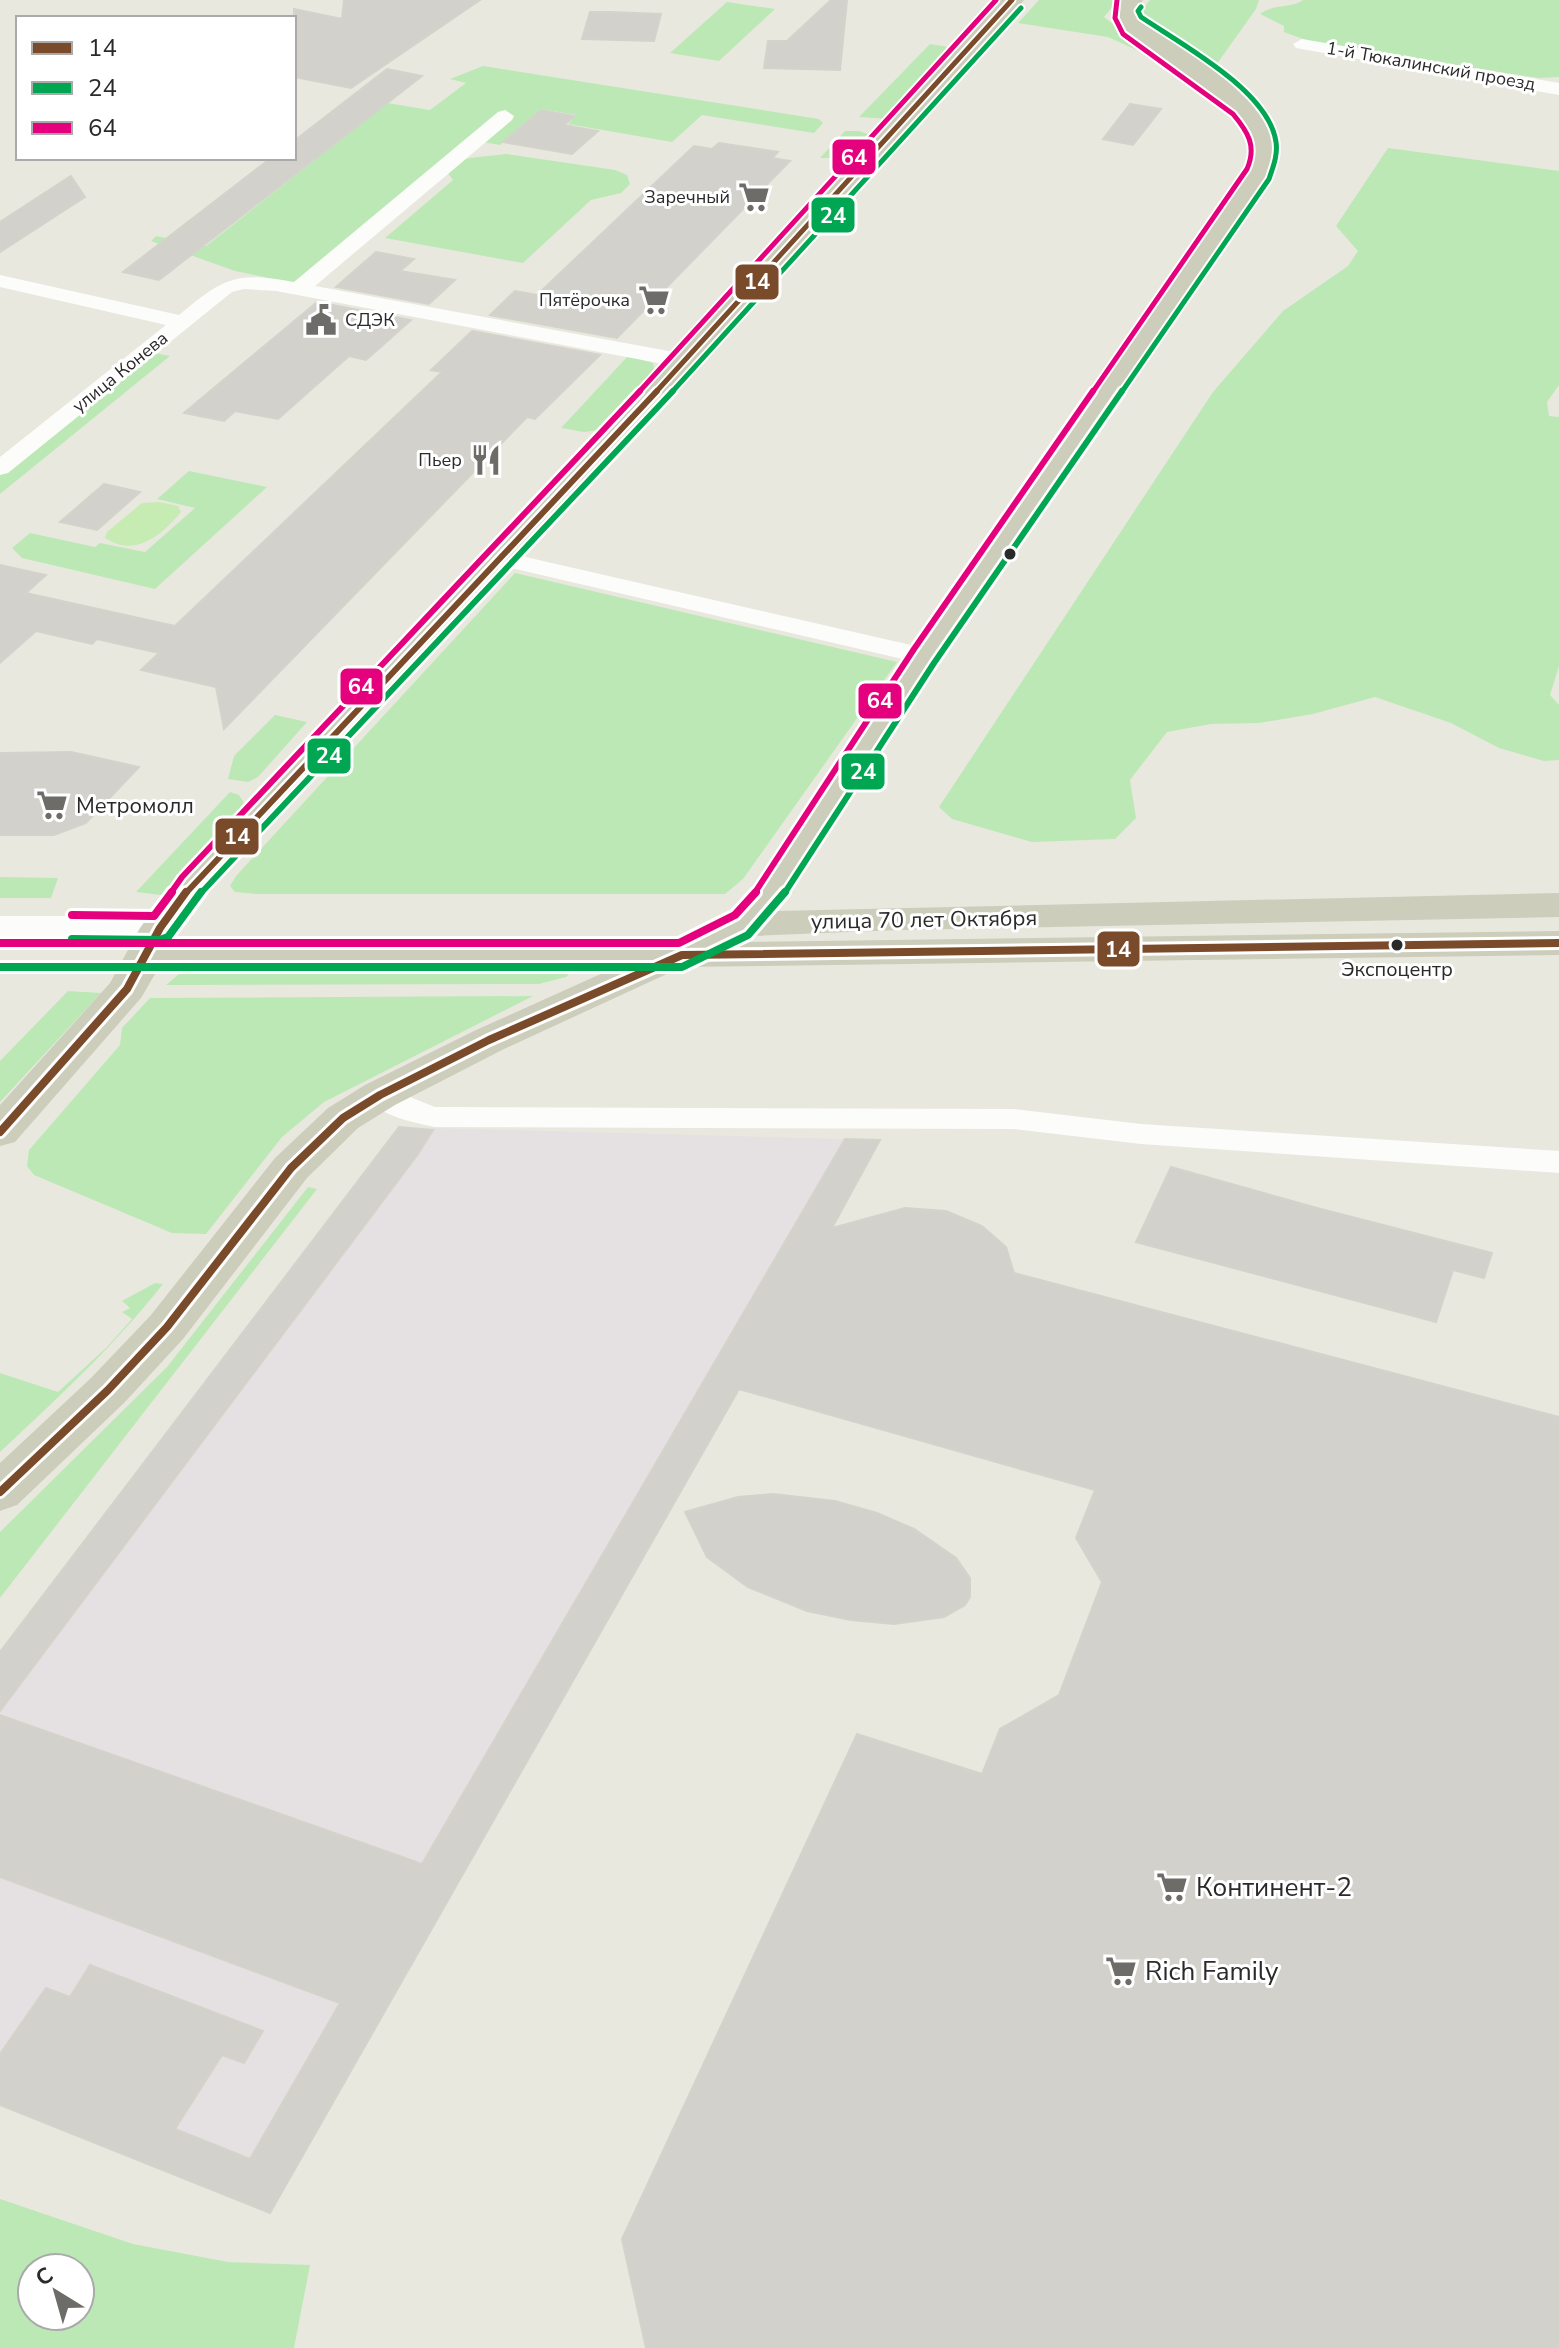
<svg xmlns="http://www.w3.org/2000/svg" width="1559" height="2348" font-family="'Nunito Sans',sans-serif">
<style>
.industrial{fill:#e5e1e2}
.green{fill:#bce8b6;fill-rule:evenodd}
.pitch{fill:#c6ecb3}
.building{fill:#d2d1cb;stroke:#d4d3cb;stroke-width:2}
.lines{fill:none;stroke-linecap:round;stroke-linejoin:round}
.minor{fill:#fcfcfa;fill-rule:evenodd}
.secondary{fill:#fcfcfa;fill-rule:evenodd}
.primary{fill:#cccebb;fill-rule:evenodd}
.bus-1-far2-casing{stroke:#fff;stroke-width:9}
.bus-1-far1-casing{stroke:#fff;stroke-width:11}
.bus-1-casing{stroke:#fff;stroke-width:14}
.bus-2-far2-casing{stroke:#fff;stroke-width:9}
.bus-2-far1-casing{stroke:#fff;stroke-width:11}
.bus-2-casing{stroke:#fff;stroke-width:14}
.bus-3-far2-casing{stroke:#fff;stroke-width:9}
.bus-3-far1-casing{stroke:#fff;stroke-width:11}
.bus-3-casing{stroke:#fff;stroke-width:14}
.bus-1-far2{stroke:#7a4b2a;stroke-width:5}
.bus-1-far1{stroke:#7a4b2a;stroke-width:6}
.bus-1{stroke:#7a4b2a;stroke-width:8}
.bus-2-far2{stroke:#00a651;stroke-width:5}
.bus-2-far1{stroke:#00a651;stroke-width:6}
.bus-2{stroke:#00a651;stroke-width:8}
.bus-3-far2{stroke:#e5007d;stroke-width:5}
.bus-3-far1{stroke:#e5007d;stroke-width:6}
.bus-3{stroke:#e5007d;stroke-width:8}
.bus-dot{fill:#2a2a2a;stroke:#fff;stroke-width:3}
.labels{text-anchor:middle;stroke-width:6;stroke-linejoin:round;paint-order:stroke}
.far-street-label{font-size:18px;fill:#2a2a2a;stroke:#fff}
.far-poi-label{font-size:18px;fill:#2a2a2a;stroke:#fff;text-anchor:end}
.bus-label{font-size:20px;fill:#2a2a2a;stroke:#fff}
.poi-label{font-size:22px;fill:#2a2a2a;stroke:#fff;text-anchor:start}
.street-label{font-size:22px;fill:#2a2a2a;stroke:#fff}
.near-poi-label{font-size:26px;fill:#2a2a2a;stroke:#fff;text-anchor:start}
.line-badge{stroke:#fff;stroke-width:3}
.badge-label{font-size:22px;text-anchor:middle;font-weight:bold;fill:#fff}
</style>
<rect width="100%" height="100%" fill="#e9e8df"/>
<path class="industrial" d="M399,1127L880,1140L270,2213L0,2105V1652Z"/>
<path class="green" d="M1039,0H1118L1104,17L1159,60L1108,37L1018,23Z
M1150,0H1259L1256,9L1216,65L1204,66L1148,26L1142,18V10Z
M1303,0H1559V77L1539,78L1320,45L1284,32V26L1260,14C1274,3 1291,9 1303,0Z
M727,2L775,9L719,61L670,53Z
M930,44L948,47L942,63L890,119L859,117Z
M483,66L819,119L823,123L814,133L702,115L672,142L568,124L577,115L541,109L500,145L478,141L499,113L293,283L235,271L151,241L156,236L206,246L387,103L430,110L466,83L450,79Z
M845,131H859L873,136L853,158H820Z
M1388,148L1559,171V385L1547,402L1549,416L1559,417V666L1550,695L1559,705V760L1544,761L1499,748L1451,723L1375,697L1313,714L1259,723L1211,724L1167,732L1130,780L1136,818L1115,839L1032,842L952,819L939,807L1213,392L1283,311L1348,266L1358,251L1336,226Z
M506,154L615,170L627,175L630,184L621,193L591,200L523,263L385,238L453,180L447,172L461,159Z
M155,353L170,356L0,494V475Z
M628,356L653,363L655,373L600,430L584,432L561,428Z
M189,471L267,487L155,589L22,558L12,548L30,533L95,547L100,543L145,552L195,508L157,499Z
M515,573L897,662L743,879L725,894H256L235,892L230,886L236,876Z
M275,715L307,722L258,777L248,782L228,779L234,756Z
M230,792L239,795L246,806L161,895L136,892Z
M0,877L58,878L51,898H0Z
M570,973L566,977L539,984L166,985L179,974Z
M68,991L101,993L0,1102V1061Z
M533,996L324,1102L282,1137L206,1234L172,1233L34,1175L27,1166L29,1150L120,1045L122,1028L150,998Z
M308,1187L317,1189L0,1598V1532L167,1367Z
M155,1283L163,1284C114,1346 58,1398 0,1452V1373L58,1392L106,1348L132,1319L122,1312L130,1308L122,1301Z
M0,2199L133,2244L228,2262L310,2265L294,2348H0ZM32,2268H80V2316H32Z"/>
<path class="pitch" d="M159,502L178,506L181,512C162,535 135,558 105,538L107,532L142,503Z"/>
<path class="building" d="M344,0H480L351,88L294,77V9L342,19Z
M831,0H847L840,70L764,68L768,41H787Z
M590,12H610L661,14L654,41L582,39Z
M387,69L422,76L159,280L123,272L271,158H294V141Z
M1130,104L1161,109L1133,145L1103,139Z
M541,110L575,116L564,125L598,131L572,154L503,142Z
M719,143L778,152L772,158L790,161L617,338L490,315L515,291L537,295L694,146L712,149Z
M71,176L85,197L0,252V222Z
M376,252L414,259L400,271L455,280L429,304L336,287Z
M317,302L411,320L366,360L349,356L278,419L235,411L224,421L184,413Z
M472,331L600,355L535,419L527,417L224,729L216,687L141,670L159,653L97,639L92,644L36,631L0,663V565L46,575L26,593L175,626L442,372L431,370Z
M104,484L140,492L97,530L60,522Z
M71,752L139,767L86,823L54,835H0V753Z
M399,1127L433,1130L418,1154L0,1711V1652Z
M845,1139L880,1140L832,1228L905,1208L946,1211L982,1226L1006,1247L1014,1273L1559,1417V2348H646L622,2239L857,1734L982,1774L1000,1729L1059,1695L1102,1582L1076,1538L1095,1490L739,1389L270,2213L0,2105V2054L46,1988L70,1997L90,1965L263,2031L244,2063L222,2055L175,2129L250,2159L340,2003L0,1877V1715L422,1864Z
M1171,1167L1317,1208L1492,1253L1484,1278L1453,1270L1436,1322L1136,1242Z
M773,1494L835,1501L877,1513L914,1529L956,1558L970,1578V1597L965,1605L944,1617L894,1624L851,1620L807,1611L748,1587L707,1557L685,1512L738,1497Z"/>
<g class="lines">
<path class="minor" d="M1302,39L1559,83V95L1296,48L1293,44Z
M505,110L514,116L512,120L315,286L685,354L693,356L696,361L693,366L685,368L276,291L244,289L232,292L8,473L0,475V457L166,325L0,287V275L179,315C224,278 234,271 294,282L498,112Z
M499,551L924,648L933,651L937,656L933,661L924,664L490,563L487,558L490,553Z
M380,1085L435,1107L1013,1109L1141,1124L1559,1151V1173L1141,1144L1013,1129L435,1127C412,1122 378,1116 364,1095L369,1088Z"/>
<path class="secondary" d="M0,916H160L174,919L180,928L174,937L160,940H0Z"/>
<path class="primary" d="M999,0H1024L696,367L205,893L171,945L670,943L730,914L752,890L906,656L1245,175L1251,148L1244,127L1216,99L1119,25L1113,9L1119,0H1143L1137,9L1142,21C1181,48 1261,92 1276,139C1280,151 1276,164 1272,175L942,656L776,911L1559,893V917L899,930L750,936L738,942L1559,931V955L682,967L504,1049L395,1105L358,1128L307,1178L183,1339L125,1402L17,1505L0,1511V1463L91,1378L151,1315L275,1158L328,1108L365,1085L474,1031L614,968L158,969L141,998L15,1142L0,1146V1105L110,983L140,928L177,877L674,355Z"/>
<defs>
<path id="bus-1-far2" d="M655,393L1012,0"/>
<path id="bus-1-far1" d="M185,894L657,391"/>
<path id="bus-1" d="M0,1132L127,989L160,928L186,892
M0,1492L108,1390L167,1327L291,1168L343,1118L380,1095L489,1040L682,955L1559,943"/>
<path id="bus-2-far2" d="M671,393L1021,8
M1121,393L1269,179C1273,167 1278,155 1276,142C1269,91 1181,44 1141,17L1138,11L1141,7"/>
<path id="bus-2-far1" d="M200,894L673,391
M784,894L934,663L1122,391"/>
<path id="bus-2" d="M72,939L160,940L168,937L201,892
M0,967H682L748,935L785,892"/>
<path id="bus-3-far2" d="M638,393L996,0
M1092,393L1247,169C1257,146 1248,132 1233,114L1123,34L1115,18L1117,0"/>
<path id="bus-3-far1" d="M170,894L182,877L640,391
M754,894L914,649L1093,391"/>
<path id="bus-3" d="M72,915L154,916L172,892
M0,943H679L735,915L756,892"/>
</defs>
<use href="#bus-1-far2" class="bus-1-far2-casing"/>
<use href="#bus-1-far1" class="bus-1-far1-casing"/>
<use href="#bus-1" class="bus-1-casing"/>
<use href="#bus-2-far2" class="bus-2-far2-casing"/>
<use href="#bus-2-far1" class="bus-2-far1-casing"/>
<use href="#bus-2" class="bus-2-casing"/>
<use href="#bus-3-far2" class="bus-3-far2-casing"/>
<use href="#bus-3-far1" class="bus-3-far1-casing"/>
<use href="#bus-3" class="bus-3-casing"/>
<use href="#bus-1-far2" class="bus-1-far2"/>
<use href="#bus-1-far1" class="bus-1-far1"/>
<use href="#bus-1" class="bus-1"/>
<use href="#bus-2-far2" class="bus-2-far2"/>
<use href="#bus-2-far1" class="bus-2-far1"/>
<use href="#bus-2" class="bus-2"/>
<use href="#bus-3-far2" class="bus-3-far2"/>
<use href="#bus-3-far1" class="bus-3-far1"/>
<use href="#bus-3" class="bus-3"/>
</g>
<defs>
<symbol id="supermarket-bare" viewBox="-9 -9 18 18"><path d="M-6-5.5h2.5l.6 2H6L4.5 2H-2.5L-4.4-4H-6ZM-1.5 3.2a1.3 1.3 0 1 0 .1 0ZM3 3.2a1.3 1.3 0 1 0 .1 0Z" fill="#6d6c69" stroke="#fff" stroke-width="2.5" paint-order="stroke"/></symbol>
<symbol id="civic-bare" viewBox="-9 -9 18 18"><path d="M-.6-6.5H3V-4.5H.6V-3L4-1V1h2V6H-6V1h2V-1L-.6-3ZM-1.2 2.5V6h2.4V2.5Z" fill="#6d6c69" stroke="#fff" stroke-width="2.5" paint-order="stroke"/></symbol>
<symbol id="restaurant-bare" viewBox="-9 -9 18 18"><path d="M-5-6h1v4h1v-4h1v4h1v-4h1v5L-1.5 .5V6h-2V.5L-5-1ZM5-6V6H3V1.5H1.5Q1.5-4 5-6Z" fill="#6d6c69" stroke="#fff" stroke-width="2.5" paint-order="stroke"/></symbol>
</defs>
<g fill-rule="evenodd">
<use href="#supermarket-bare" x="732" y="175" width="44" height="44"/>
<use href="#supermarket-bare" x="632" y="278" width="44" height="44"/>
<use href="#civic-bare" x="299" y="298" width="44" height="44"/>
<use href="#restaurant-bare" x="464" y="438" width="44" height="44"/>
<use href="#supermarket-bare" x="30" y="783" width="44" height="44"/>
<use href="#supermarket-bare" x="1150" y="1865" width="44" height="44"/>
<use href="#supermarket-bare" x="1099" y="1949" width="44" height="44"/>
</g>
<g class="bus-dot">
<circle cx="1010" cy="554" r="7"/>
<circle cx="1397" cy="945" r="7"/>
</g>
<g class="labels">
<g class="far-street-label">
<text transform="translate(1431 66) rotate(10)" y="6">1-й Тюкалинский проезд</text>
<text transform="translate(120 372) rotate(-39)" y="6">улица Конева</text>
</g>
<g class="far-poi-label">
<text x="730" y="203">Заречный</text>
<text x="630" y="306">Пятёрочка</text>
<text x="345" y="326" text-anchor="start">СДЭК</text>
<text x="462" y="466">Пьер</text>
</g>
<g class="bus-label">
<text x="1397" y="976">Экспоцентр</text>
</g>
<g class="poi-label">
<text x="76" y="813">Метромолл</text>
</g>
<g class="street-label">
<text transform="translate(924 919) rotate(-1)" y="8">улица 70 лет Октября</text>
</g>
<g class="near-poi-label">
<text x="1196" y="1896">Континент-2</text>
<text x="1145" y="1980">Rich Family</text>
</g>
</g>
<g class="line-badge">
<rect x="831" y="138" width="46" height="38" rx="8" fill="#e5007d"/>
<rect x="810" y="196" width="46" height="38" rx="8" fill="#00a651"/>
<rect x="734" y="263" width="46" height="38" rx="8" fill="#7a4b2a"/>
<rect x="339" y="667" width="45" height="39" rx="8" fill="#e5007d"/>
<rect x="857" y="682" width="46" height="38" rx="8" fill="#e5007d"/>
<rect x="306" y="737" width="46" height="38" rx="8" fill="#00a651"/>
<rect x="840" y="752" width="46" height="39" rx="8" fill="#00a651"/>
<rect x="214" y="817" width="46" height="39" rx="8" fill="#7a4b2a"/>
<rect x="1096" y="930" width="45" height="38" rx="8" fill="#7a4b2a"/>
</g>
<g class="badge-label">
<text x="854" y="165">64</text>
<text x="833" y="223">24</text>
<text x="757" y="289">14</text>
<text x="361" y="694">64</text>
<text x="880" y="708">64</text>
<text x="329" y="763">24</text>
<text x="863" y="779">24</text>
<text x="237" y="844">14</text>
<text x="1118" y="957">14</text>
</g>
<rect x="16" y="16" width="280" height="144" fill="#ffffff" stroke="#aaaaaa" stroke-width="2"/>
<rect x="32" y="42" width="40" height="12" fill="#7a4b2a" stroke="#aaaaaa" stroke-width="2"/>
<text x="88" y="56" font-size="24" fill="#2a2a2a">14</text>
<rect x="32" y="82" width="40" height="12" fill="#00a651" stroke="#aaaaaa" stroke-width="2"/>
<text x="88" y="96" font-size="24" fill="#2a2a2a">24</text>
<rect x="32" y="122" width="40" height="12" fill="#e5007d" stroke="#aaaaaa" stroke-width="2"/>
<text x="88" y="136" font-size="24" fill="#2a2a2a">64</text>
<g transform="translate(56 2292) rotate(323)"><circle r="38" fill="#ffffff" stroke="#aaaaaa" stroke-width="2"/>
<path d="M0-6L14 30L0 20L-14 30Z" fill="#6d6c69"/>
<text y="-12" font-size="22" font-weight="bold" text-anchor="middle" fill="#2a2a2a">С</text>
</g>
</svg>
